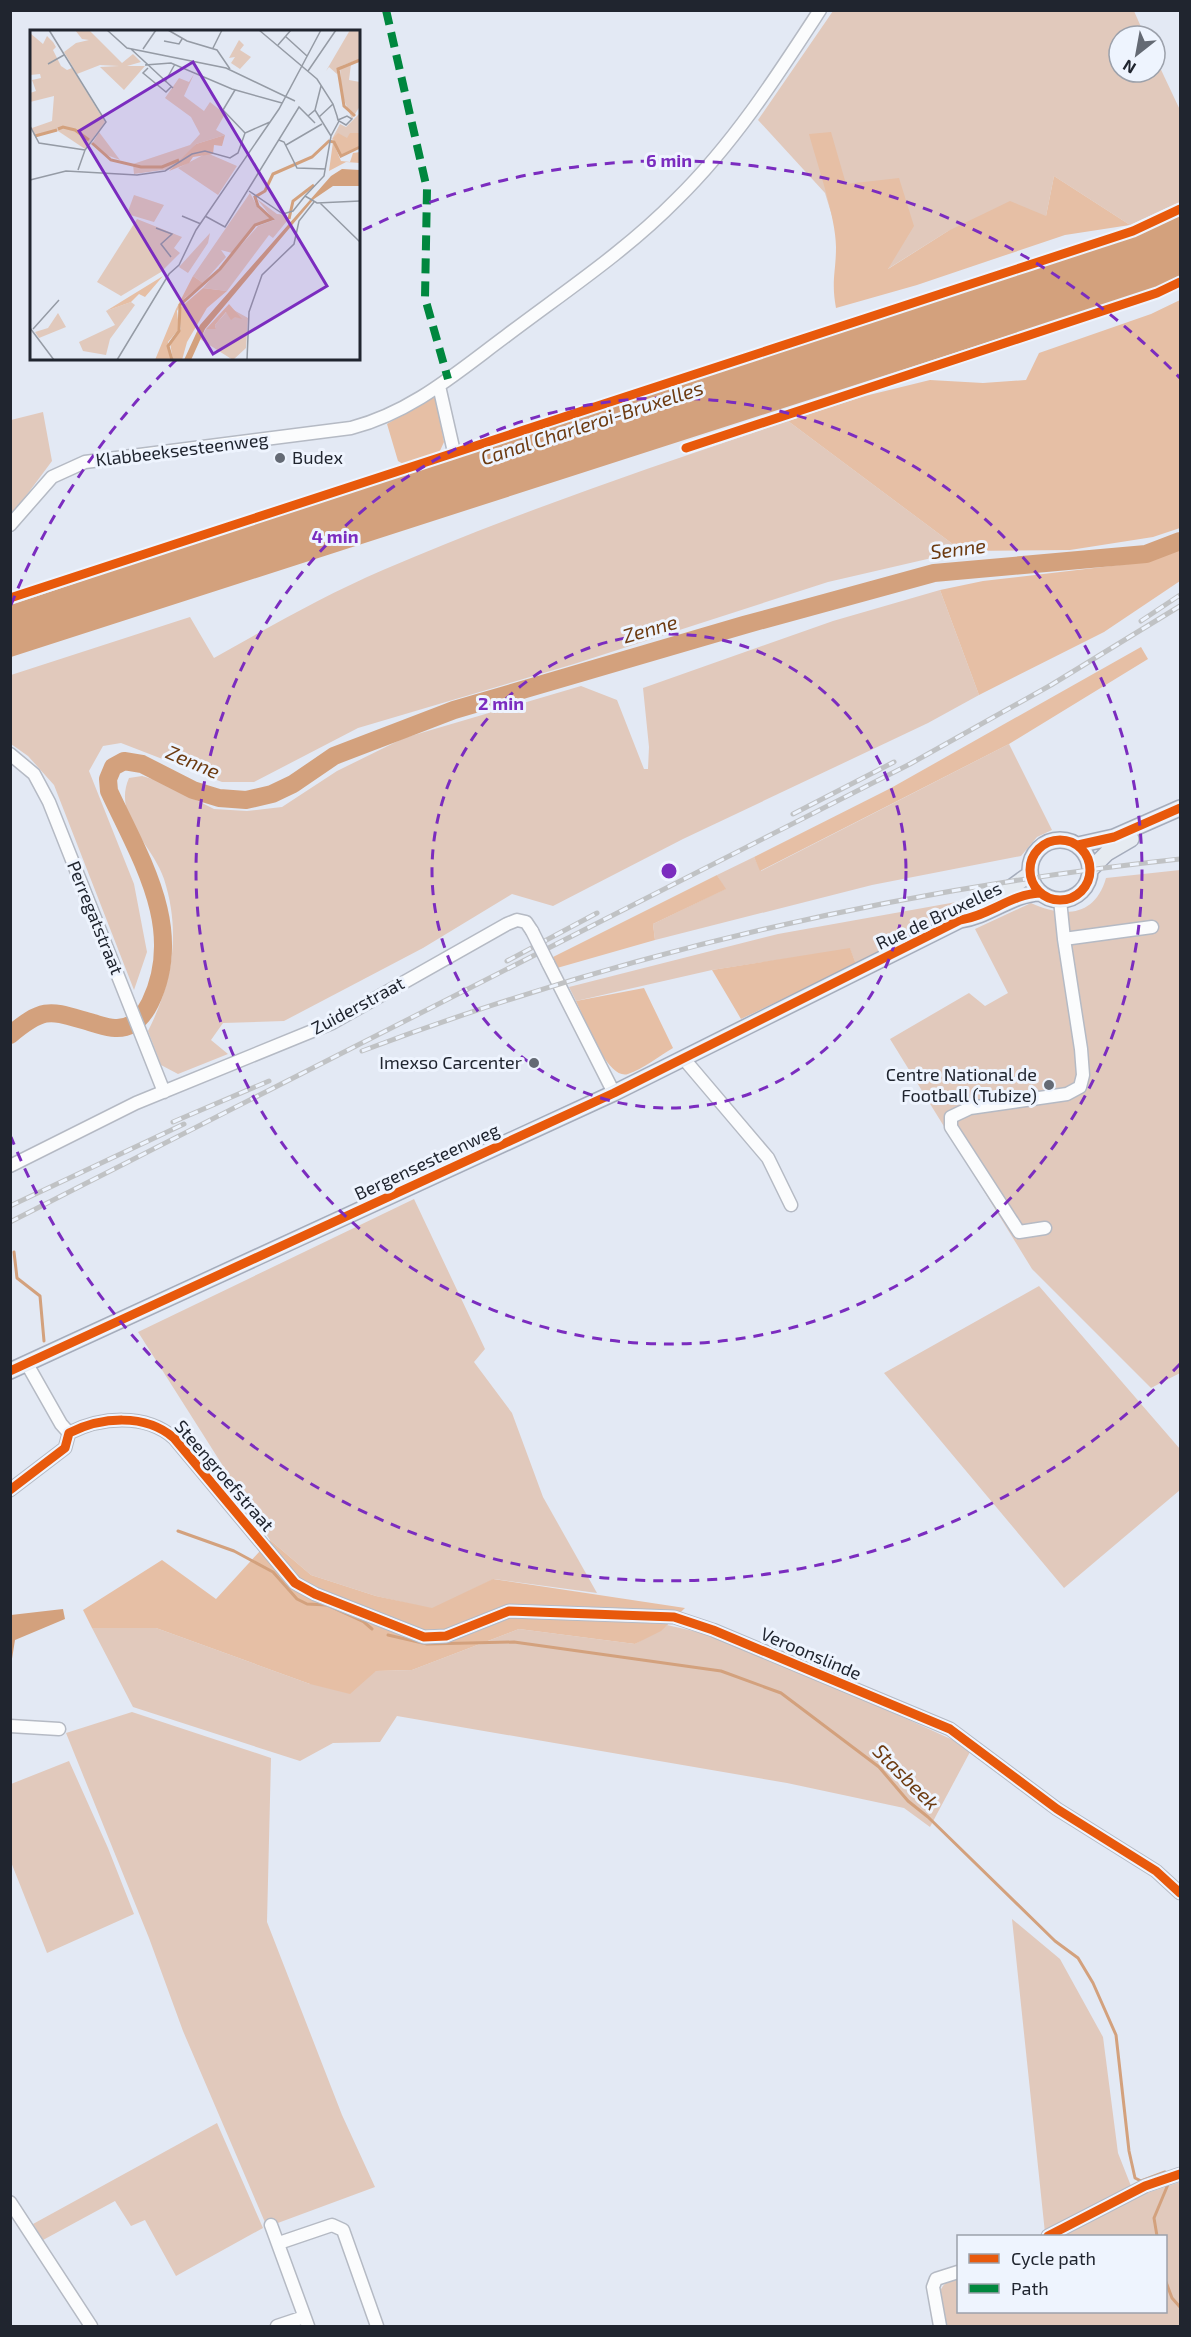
<svg xmlns="http://www.w3.org/2000/svg" width="1191" height="2337" font-family="'Exo 2',sans-serif">
<style>
.green{fill:#e1c9bc}
.forest{fill:#e6bfa5}
.water{fill:#d3a17d}
.lines{fill:none;stroke-linecap:round;stroke-linejoin:round}
.stream{stroke:#d3a17d;stroke-width:3}
.river{stroke:#d3a17d;stroke-width:18}
.minor-casing{stroke:#b5bac4;stroke-width:15}
.major-casing{stroke:#a5acbb;stroke-width:18}
.minor{stroke:#fbfcfd;stroke-width:12}
.major{stroke:#e6ebf1;stroke-width:15}
.rail-casing{stroke:#c0c2c4;stroke-width:5}
.rail{stroke:#eef4fe;stroke-width:3;stroke-dasharray:9;stroke-linecap:butt}
.minor-bridge-casing{stroke:#b5bac4;stroke-width:15;stroke-linecap:butt}
.minor-bridge{stroke:#fbfcfd;stroke-width:12}
.quiet{stroke:#00873e;stroke-width:8;stroke-dasharray:15 8;stroke-linecap:butt}
.cycleway-casing{stroke:#eef4fe;stroke-width:13}
.cycleway{stroke:#e8590c;stroke-width:9}
.ring{fill:none;stroke:#7b2cbf;stroke-width:3;stroke-dasharray:10 8}
.poi-dot{fill:#646a74;stroke:#eef4fe;stroke-width:2}
.labels{text-anchor:middle;stroke-width:6;stroke-linejoin:round;paint-order:stroke}
.street-label{font-size:18px;fill:#20252f;stroke:#eef4fe}
.poi-label{font-size:18px;fill:#20252f;stroke:#eef4fe;text-anchor:end}
.water-label{font-size:20px;font-style:italic;fill:#6c3a10;stroke:#eef4fe}
.inset-river{fill:none;stroke:#d3a17d;stroke-width:3}
.inset-road{fill:none;stroke:#959ba5;stroke-width:1.5}
.view{fill:#7b2cbf;fill-opacity:0.15;stroke:#7b2cbf;stroke-width:3}
.inset-edge{fill:none;stroke:#20252f;stroke-width:3}
.centre{fill:#7b2cbf;stroke:#eef4fe;stroke-width:3}
.ring-label{font-size:18px;text-anchor:middle;font-weight:bold;fill:#7b2cbf;stroke:#eef4fe;stroke-width:6;stroke-linejoin:round;paint-order:stroke}
</style>
<rect width="100%" height="100%" fill="#e3e9f4"/>
<path class="green" d="M833,11H1134L1145,36H1119V72H1155V57L1180,110V202L1130,225L1054,176L1046,216L948,231L886,270L851,278L825,193L758,120Z
M43,412L52,461L11,516V420Z
M788,421L962,551L828,582L574,664L358,728L254,782H222L121,743L103,746L89,771L134,884L147,952L134,990L54,785L28,756L11,744V675L190,617L214,658C269,627 325,595 383,570C515,513 652,467 788,421Z
M940,590L979,695L928,723L683,839L553,906L512,894L423,948L284,1021L223,1023L211,1040L228,1054L178,1074L161,1065L148,1031C173,982 181,932 164,879C153,845 112,816 129,778L142,776L156,780L214,809L247,811L282,807L337,771L404,738L581,686L617,700L644,769H648L649,747L643,688L833,621Z
M1009,744L1052,830L1037,837L1021,856L872,885L655,940L653,924L725,889L717,875L754,857L761,871Z
M1180,870V1373L1151,1388L1032,1269L890,1039L969,993L985,1006L1008,993L975,929L1031,903C1063,918 1095,917 1106,878Z
M973,899L856,964L850,949L712,970L576,1001L569,987L778,934Z
M414,1199L485,1349L474,1362L512,1413L543,1497L597,1593L494,1579L432,1609L376,1596L311,1575L270,1540L138,1332Z
M1039,1286L1180,1449V1490L1064,1588L884,1373Z
M667,1625L711,1635L863,1699L953,1740L970,1752L930,1827L904,1808L787,1783L397,1716L380,1742L333,1743L300,1761L133,1707L92,1628H156L310,1684L376,1671L412,1670L519,1629L635,1644Z
M132,1712L271,1758L267,1922L342,2115L375,2187L267,2227L183,2031L149,1938L66,1733Z
M69,1761L108,1848L134,1914L47,1953L11,1862V1784Z
M1012,1919L1060,1959L1103,2037L1118,2153L1131,2186L1045,2233Z
M217,2123L263,2228L176,2276L145,2220L131,2226L115,2201L43,2240L33,2224Z
M1180,2182V2326H944C940,2304 931,2285 958,2277V2312H1166V2236H1061L1141,2195Z"/>
<path class="forest" d="M831,132L846,184L899,178L914,226L888,269L948,231L1010,201L1046,216L1054,176L1130,225L1065,235L917,285L836,308C831,281 836,272 836,247C836,217 817,164 809,134Z
M1180,300V528L1153,537L1070,550L962,551L788,421L865,396L930,380L983,383L1026,380L1039,353L1151,314Z
M435,395L444,442L439,453L403,464L398,461L387,424Z
M1180,547V581L1104,632L979,695L940,590L983,581L1145,562Z
M1141,647L1148,659L1009,744L760,871L754,857L891,788Z
M717,875L726,889L653,924L655,940L557,968L553,957Z
M850,948L856,964L741,1019L712,970Z
M644,988L673,1048C659,1056 643,1069 628,1074C607,1081 584,1017 576,1001Z
M270,1540L311,1575L376,1596L432,1608L493,1579L685,1608L661,1631L635,1644L519,1629L412,1670L376,1671L350,1694L310,1684L156,1628H92L83,1610L162,1560L216,1599Z"/>
<path class="water" d="M1180,214V276L1156,288L11,657V605L460,453L1134,234Z
M63,1609L65,1619L15,1640L11,1665V1615Z"/>
<g class="lines">
<path class="stream" d="M14,1252L17,1278L40,1296L44,1341
M178,1531L234,1551L273,1572L297,1599L307,1604L327,1605L364,1622L372,1629
M388,1635L427,1644L514,1642L721,1671L781,1693L879,1767L908,1801L928,1817L1055,1941L1078,1958L1093,1983L1116,2035L1129,2151L1135,2178L1141,2181L1165,2172
M1157,2236L1154,2218L1169,2182
M1166,2282L1172,2298L1180,2307"/>
<path class="river" d="M10,1035C46,1005 50,1011 93,1023C100,1025 108,1028 115,1028C132,1029 143,1017 150,1003C186,929 140,858 109,791L108,779L113,767L124,761L142,764L193,790L219,798L246,800L272,794L293,784L334,756L454,710L744,625L934,573L1146,554L1180,541"/>
<defs>
<path id="minor" d="M439,386L454,452
M10,525L52,477L85,462L351,428C412,412 456,373 506,336C564,292 626,251 677,199C734,143 777,76 820,10
M10,754L34,774L49,802L164,1092
M1060,900L1064,939L1152,927
M548,963L614,1093
M684,1059L768,1158L791,1205
M10,1166L136,1103L332,1023L507,924L517,920L526,922L532,931
M1045,1228L1019,1232L951,1127V1117L970,1108L1067,1094L1080,1087L1083,1075L1081,1049L1064,939
M27,1364L61,1424L69,1433
M69,1433C101,1417 145,1413 174,1438L295,1583L315,1594L424,1637L446,1636L509,1611L674,1617L713,1630L950,1729L1057,1809L1156,1871L1180,1893
M10,1490L65,1448L69,1433
M10,1726L59,1729
M10,2202L91,2326
M271,2225L308,2326
M1048,2236L1145,2186L1180,2174
M279,2243L332,2225L343,2230L377,2326
M277,2326L304,2317
M940,2326L933,2287L936,2279L958,2272"/>
<path id="major" d="M1030 870a30 30 0 1 1 60 0a30 30 0 1 1-60 0Z
M1078,845L1114,837L1180,808
M1091,869L1107,853L1131,839
M975,906L1012,887L1030,874
M10,1371L614,1093L960,920C989,916 1011,894 1040,893"/>
</defs>
<use href="#minor" class="minor-casing"/>
<use href="#major" class="major-casing"/>
<use href="#minor" class="minor"/>
<use href="#major" class="major"/>
<defs>
<path id="rail" d="M1141,621L1180,595
M793,814L894,762
M507,961L597,913
M362,1051C625,952 900,889 1180,859
M173,1122L269,1081
M10,1206L184,1124
M10,1222L910,764L1051,685L1180,606"/>
</defs>
<use href="#rail" class="rail-casing"/>
<use href="#rail" class="rail"/>
<defs>
<path id="minor-bridge" d="M532,931L548,963"/>
</defs>
<use href="#minor-bridge" class="minor-bridge-casing"/>
<use href="#minor-bridge" class="minor-bridge"/>
<path class="quiet" d="M386,10L427,189L425,298L448,379"/>
<defs>
<path id="cycleway" d="M686,448L1157,293L1180,282
M10,598L1026,266L1133,231L1180,209
M1030 870a30 30 0 1 1 60 0a30 30 0 1 1-60 0Z
M1078,845L1114,837L1180,808
M10,1371L614,1093L960,920C989,916 1011,894 1040,893
M10,1490L65,1448L69,1433C101,1417 145,1413 174,1438L295,1583L315,1594L424,1637L446,1636L509,1611L674,1617L713,1630L950,1729L1057,1809L1156,1871L1180,1893
M1048,2236L1145,2186L1180,2174"/>
</defs>
<use href="#cycleway" class="cycleway-casing"/>
<use href="#cycleway" class="cycleway"/>
</g>
<g class="ring">
<circle cx="669" cy="871" r="237"/>
<circle cx="669" cy="871" r="473"/>
<path d="M1180 1364A710 710 0 0 1 11 1137M11 605A710 710 0 0 1 176 360M363 230A710 710 0 0 1 1180 378"/>
</g>
<g class="poi-dot">
<circle cx="280" cy="458" r="6"/>
<circle cx="534" cy="1063" r="6"/>
<circle cx="1049" cy="1085" r="6"/>
</g>
<g class="labels">
<g class="street-label">
<text transform="translate(182 450) rotate(-7)" y="6">Klabbeeksesteenweg</text>
<text transform="translate(939 916) rotate(-25)" y="6">Rue de Bruxelles</text>
<text transform="translate(95 918) rotate(68)" y="6">Perregatstraat</text>
<text transform="translate(358 1006) rotate(-28)" y="6">Zuiderstraat</text>
<text transform="translate(427 1162) rotate(-25)" y="6">Bergensesteenweg</text>
<text transform="translate(224 1476) rotate(49)" y="6">Steengroefstraat</text>
<text transform="translate(811 1654) rotate(23)" y="6">Veroonslinde</text>
</g>
<g class="poi-label">
<text x="292" y="464" text-anchor="start">Budex</text>
<text x="522" y="1069">Imexso Carcenter</text>
<text x="1037" y="1081">Centre National de<tspan x="1037" dy="21">Football (Tubize)</tspan></text>
</g>
<g class="water-label">
<text transform="translate(592 423) rotate(-18)" y="7">Canal Charleroi-Bruxelles</text>
<text transform="translate(958 549) rotate(-7)" y="7">Senne</text>
<text transform="translate(650 629) rotate(-16)" y="7">Zenne</text>
<text transform="translate(193 762) rotate(23)" y="7">Zenne</text>
<text transform="translate(906 1777) rotate(45)" y="7">Stasbeek</text>
</g>
</g>
<g transform="translate(30 30)">
<rect width="330" height="330" fill="#e3e9f4"/>
<path d="M45,0H59L92,33L103,24L111,32L97,36H115L94,60L70,37L89,36L70,35L47,44L34,22L46,13L59,10L52,9ZM320,0H330V29L311,36L321,34L319,50L330,52V76L322,89L312,65L310,37L307,44L299,37L296,41ZM0,3L13,14L17,6L23,12L26,17L23,20L31,36L37,40L42,38L75,92L55,119L28,101L4,106L2,98L22,91L24,66L0,72V63L6,61L2,50L11,48L10,44L0,45ZM209,10L214,15L210,20L221,27L210,39L201,33L205,27L199,28ZM164,44L154,66L174,81L180,72L195,84L186,100L195,105L166,114L154,130L140,139L104,144L103,134L160,115L170,104L161,87L135,68L149,48L159,52ZM330,83V116L311,125L302,109L310,94L316,97ZM69,102L90,130L74,124L63,112ZM177,123L207,136L188,165L148,138ZM220,163L228,178L240,189L224,195L202,223L191,220L196,227L173,253L163,246ZM104,165L134,175L124,192L97,184ZM227,169L247,184L257,185V191L243,208L239,205L197,261L173,258L228,196L244,190ZM107,189L152,207L144,218L150,223L131,242L91,266L67,252ZM180,203L178,213L158,243L149,237ZM101,272L105,275L80,309L76,325L53,321L49,312L85,295L76,281ZM200,278L218,288L216,318L203,330L170,309L176,299H186L185,295ZM28,283L36,297L9,308L5,302L18,298Z" fill="#e1c9bc"/>
<path d="M308,103L317,108L320,103H330V116L311,125L303,108ZM195,105L192,116L184,115L183,124L163,127L159,133L139,141L166,114ZM303,112L311,131L320,132L323,123L330,122V133L316,132L299,141ZM133,246L115,267L109,264L101,272L76,281ZM163,246L173,253L155,268L147,281L149,299L138,312L141,330H125L146,279ZM173,258L197,261L177,278L157,312L152,330H143L140,313L151,299L150,278ZM199,274L212,289L205,287L201,290L196,282L185,295L186,299H176Z" fill="#e6bfa5"/>
<path d="M312,139L330,140V156H303L284,169L175,299L161,330H154L170,295L301,146Z" fill="#d3a17d"/>
<path class="inset-river" d="M325,86L314,76L308,39L330,30M28,99L33,97L45,100L59,110M5,106L27,100M62,113L81,130L111,137H132L149,130M259,189L263,171L284,155M142,330L138,316L149,301L150,275L190,239L225,195L242,189L228,176L225,167L235,161L243,144L282,127L299,111L304,112L311,126L330,117"/>
<path class="inset-road" d="M19,0L76,92L55,120L48,140M77,0L97,18L196,38L265,71M138,0L157,11L187,20L200,39M229,0L287,49L303,74L307,86L308,90L309,91L316,95L322,89L317,86L308,90M255,6L277,26M134,11L149,14L152,9M248,15L261,0M183,18L192,0M101,19L143,58M113,19L126,0M18,34L34,25M115,35L141,33L202,59L252,73M118,38L113,43L136,62L141,57M278,41L306,0M135,52L145,34M205,60L193,80L215,103M285,80L301,106M278,86L285,80L291,56M289,87L303,74M309,91L301,106L294,146L275,166L287,173L330,171M0,96L9,113L55,120M249,110L254,112L267,138L296,139M256,115L292,94M0,150L36,141L107,145L135,141L162,124L175,121L200,128L208,123L215,103L240,92M219,161L253,184L263,181L275,166M290,173L330,212M152,186L171,194M175,186L195,197L269,77L285,93M126,198L142,204L131,214L141,227M0,298L24,330M3,299L29,270M87,330L139,244L149,235L166,200L249,79L291,0M217,330L219,282L232,245L264,214L269,191L284,172"/>
<path class="view" d="M163,32L297,256L183,324L49,101Z"/>
<rect width="330" height="330" class="inset-edge"/>
</g>
<circle cx="669" cy="871" r="9" class="centre"/>
<g class="ring-label">
<text x="669" y="167">6 min</text>
<text x="335" y="543">4 min</text>
<text x="501" y="710">2 min</text>
</g>
<rect width="1191" height="2337" fill="none" stroke="#20252f" stroke-width="24"/>
<rect x="957" y="2235" width="210" height="78" fill="#eef4fe" stroke="#9ca1ab" stroke-width="1.5"/>
<rect x="969" y="2254" width="30" height="9" fill="#e8590c" stroke="#9ca1ab" stroke-width="1.5"/>
<text x="1011" y="2265" font-size="18" fill="#20252f">Cycle path</text>
<rect x="969" y="2284" width="30" height="9" fill="#00873e" stroke="#9ca1ab" stroke-width="1.5"/>
<text x="1011" y="2295" font-size="18" fill="#20252f">Path</text>
<g transform="translate(1137 54) rotate(211)"><circle r="28" fill="#eef4fe" stroke="#9ca1ab" stroke-width="1.5"/>
<path d="M0-4.5L10 22L0 15L-10 22Z" fill="#646a74"/>
<text y="-9" font-size="16" font-weight="bold" text-anchor="middle" fill="#20252f">N</text>
</g>
</svg>
